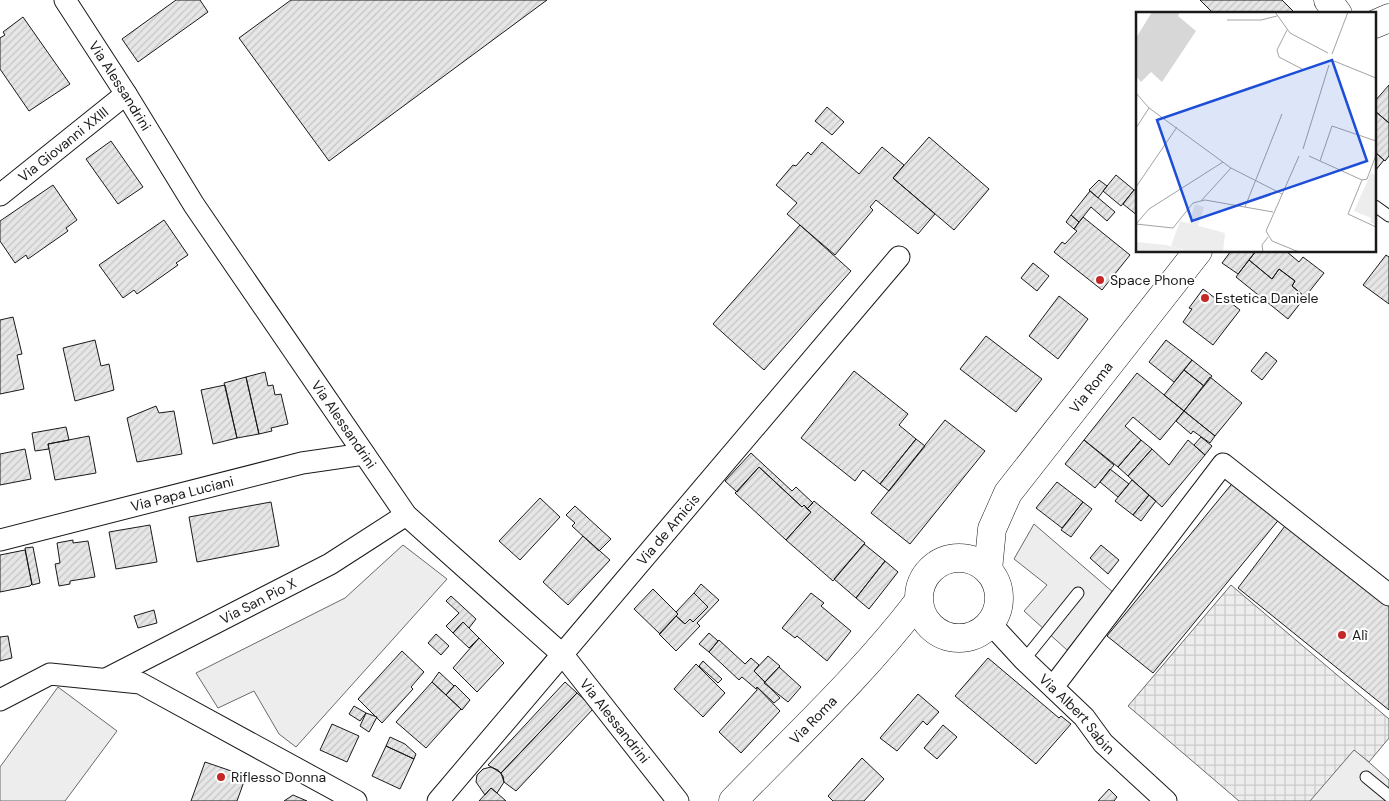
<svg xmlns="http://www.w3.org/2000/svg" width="1389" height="801" font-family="'DM Sans',sans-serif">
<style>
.built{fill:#ededed;stroke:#6a6a6a}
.plaza{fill:url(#plaza-grid);stroke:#6a6a6a}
.building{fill:url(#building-hatch);stroke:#1a1a1a}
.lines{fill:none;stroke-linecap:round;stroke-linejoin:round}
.lane-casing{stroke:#1a1a1a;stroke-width:13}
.street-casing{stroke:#1a1a1a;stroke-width:23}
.secondary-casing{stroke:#1a1a1a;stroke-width:29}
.lane{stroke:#fff;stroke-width:11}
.street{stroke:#fff;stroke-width:21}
.secondary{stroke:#fff;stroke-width:28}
.poi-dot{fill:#c62828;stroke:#fff;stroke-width:2}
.labels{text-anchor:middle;stroke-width:4;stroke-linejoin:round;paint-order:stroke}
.street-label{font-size:14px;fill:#1a1a1a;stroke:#fff}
.poi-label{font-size:14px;fill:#1a1a1a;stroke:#fff;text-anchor:start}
.inset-road{fill:none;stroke:#a3a3a3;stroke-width:1}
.view{fill:#1d4ed8;fill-opacity:0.15;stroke:#1d4ed8;stroke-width:2.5}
.inset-edge{fill:none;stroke:#1a1a1a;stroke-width:2.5}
</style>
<defs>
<pattern id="plaza-grid" width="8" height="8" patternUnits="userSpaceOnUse" patternTransform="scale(1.25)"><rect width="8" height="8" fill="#ededed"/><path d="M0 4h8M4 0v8" fill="none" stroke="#cbcbcb"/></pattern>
<pattern id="building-hatch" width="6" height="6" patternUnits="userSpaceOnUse" patternTransform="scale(1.25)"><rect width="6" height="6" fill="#e6e6e6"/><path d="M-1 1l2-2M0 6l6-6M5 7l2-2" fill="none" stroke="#c5c5c5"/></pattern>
</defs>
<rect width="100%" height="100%" fill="#fff"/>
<path class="built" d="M1034,524L1114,593L1067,650L1024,611L1047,585L1014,559Z
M403,545L447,579L296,747L279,734L254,691L218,708L196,673L345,598Z
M58,687L117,731L65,801H0V767Z
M1354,749L1389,780V801H1306Z"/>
<path class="plaza" d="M1231,585L1389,719V738L1369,762L1354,750L1310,801H1239L1128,706Z"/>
<path class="building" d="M176,0H200L208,12L138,62L122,39Z
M291,0H547L329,161L239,38Z
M1200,0H1282L1296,14H1214Z
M23,17L70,84L29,111L0,69V38L5,35L3,32Z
M1389,85V123L1375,111V101Z
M827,107L844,122L832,135L815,121Z
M1375,111L1389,123V156L1385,161L1375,152Z
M929,137L989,189L954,230L893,178Z
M111,141L143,187L118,204L86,159Z
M822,142L859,174L882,147L904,165L893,178L935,214L918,234L876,200L870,207L873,210L835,255L787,214L797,203L776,185L793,165L796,166L808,152L811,155Z
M1375,152L1384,160L1375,171Z
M1116,175L1134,190L1121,206L1103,191Z
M1099,180L1107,186L1098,198L1089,190Z
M53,185L77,220L66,228L68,231L28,259L26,255L15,263L0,241V221Z
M1134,190H1138V216L1123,204Z
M1090,191L1115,212L1107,221L1091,207L1079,222L1071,215Z
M1071,215L1079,222L1074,229L1066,222Z
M1083,217L1130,255L1102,290L1054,252L1062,242L1065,244L1077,231L1074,229Z
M164,220L188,255L176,263L178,265L137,294L134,290L123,298L99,265Z
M800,225L851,271L764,370L713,324Z
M1231,251H1256L1238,274L1222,263Z
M1256,251H1286L1299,262L1303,257L1324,273L1305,297L1292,286L1295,281L1279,269L1272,279L1249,260Z
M1386,255L1389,257V304L1363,285Z
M1249,260L1272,279L1279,269L1295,281L1292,286L1305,297L1288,319L1236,277Z
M1033,263L1049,276L1037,291L1021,278Z
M1203,289L1215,298L1218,293L1240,310L1213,345L1183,322L1192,309L1189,308Z
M1059,296L1088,319L1058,359L1029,336Z
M13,317L22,354L17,355L24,389L0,394V320Z
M986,336L1042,379L1016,412L960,369Z
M95,340L101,366L109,364L114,390L75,401L63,348Z
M1166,340L1192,360L1174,382L1149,362Z
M1266,352L1277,361L1262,380L1251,371Z
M1192,360L1212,376L1204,386L1184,370Z
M1184,370L1204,386L1184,411L1164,395Z
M854,371L908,414L899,425L916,439L880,484L863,470L855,481L801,438Z
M265,372L268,386L273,385L275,395L281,394L288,424L271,428L272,431L259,434L246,377Z
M1137,373L1184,411L1160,440L1133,417L1125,426L1141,440L1118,467L1084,440Z
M246,377L259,434L237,438L224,383Z
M1210,377L1242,403L1215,436L1184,411Z
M225,385L237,438L213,444L201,390Z
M156,406L159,413L174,411L182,454L137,462L127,418Z
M1184,411L1215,436L1210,443L1193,431L1191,434L1176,421Z
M945,420L985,451L910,544L871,513Z
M66,427L69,440L48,444L49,449L35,451L32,433Z
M89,436L96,473L55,480L48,444Z
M1201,437L1212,446L1205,455L1194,445Z
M916,439L925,446L889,491L880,484Z
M1084,440L1114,465L1095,488L1065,464Z
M1141,440L1152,449L1128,476L1118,467Z
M1188,440L1205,455L1162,507L1128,476L1152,449L1169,465Z
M25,449L31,479L0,485V454Z
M751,453L792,491L796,487L813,503L807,509L804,505L802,507L759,467L737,492L725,481Z
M759,467L802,507L804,505L811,512L786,540L735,493Z
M1110,469L1129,484L1118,497L1100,482Z
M1132,480L1149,495L1133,515L1115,501Z
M1235,480L1281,517L1153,673L1107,636Z
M1057,482L1083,502L1062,528L1036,508Z
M1149,495L1156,501L1141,521L1133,515Z
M540,498L560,517L520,560L499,541Z
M814,501L865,543L833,581L786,540L811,512L807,509Z
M271,502L279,546L197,562L189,517Z
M1083,502L1092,509L1071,537L1061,530Z
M575,506L611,539L599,551L572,526L575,523L566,515Z
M1288,522L1389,606V710L1238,588Z
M150,525L157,562L116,569L109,532Z
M583,536L610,560L568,605L543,582Z
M73,540V543L88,541L95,577L70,581V584L59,586L55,564L60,563L57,543Z
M864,544L885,561L856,598L834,579Z
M1101,545L1119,560L1108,574L1090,558Z
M33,547L40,583L32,585L25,548Z
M25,550L32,584L30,586L0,592V555Z
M885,561L898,572L869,609L856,598Z
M701,584L719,600L697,623L700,626L676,651L659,634L676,616L685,624L690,619L693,622L708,607L694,593Z
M653,589L678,614L660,634L634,609Z
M694,593L708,607L693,622L690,619L685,624L676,616L678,614L676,612Z
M811,593L824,603L821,606L851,631L827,661L797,636L795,638L782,628Z
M451,596L476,619L469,628L463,622L453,633L446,626L459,613L446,601Z
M154,610L157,623L138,628L134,616Z
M463,622L479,638L469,648L453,633Z
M709,633L718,641L709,652L699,644Z
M436,634L449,646L441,655L428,643Z
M8,636L12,658L0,661V637Z
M479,638L504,663L477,692L453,668Z
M719,640L745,664L751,658L759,665L754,671L780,698L774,703L757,687L756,689L742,677L739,680L709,652Z
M402,651L424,672L411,687L413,689L382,723L358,699Z
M768,656L780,666L765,682L754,671Z
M988,658L1059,718L1061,716L1071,724L1036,764L955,696Z
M703,661L722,679L718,683L699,666Z
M696,664L725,693L703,717L674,689Z
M779,667L801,687L788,702L764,683Z
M439,672L454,686L446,695L432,682Z
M432,682L461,709L426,748L396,722Z
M565,682L577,693L501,773L488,765Z
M455,685L470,700L462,710L446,695Z
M757,687L780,711L741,753L719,732L757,690Z
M577,693L594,708L516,791L504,782L501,773Z
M918,694L939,712L927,725L923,721L897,751L880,738Z
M354,706L366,713L360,721L349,714Z
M366,713L377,717L369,732L360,726Z
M332,724L359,736L347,762L320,750Z
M943,725L957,737L937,759L924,748Z
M390,737L405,744L416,754L414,759L386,746Z
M386,746L414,759L400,789L372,776Z
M862,758L884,779L864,801H833L828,796Z
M205,762L246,776L237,801H191Z
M491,767L498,770L503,776L504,782L497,793L491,788L485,795L476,782L477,775L483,769Z
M491,788L497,793L506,801H479Z
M1109,789L1117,797L1114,801H1098Z
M293,795L307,801H284Z"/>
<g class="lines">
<defs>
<path id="lane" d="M1375,206L1389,216
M1024,660L1078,593
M1366,777L1389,796"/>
<g id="street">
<path id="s1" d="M65,0L126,94L194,205L406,515L563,655L678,801"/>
<path id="s2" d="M0,195L126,94"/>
<path id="s3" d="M0,540L302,463L364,454"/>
<path id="s4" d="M990,623L1024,660L1084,717L1103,743L1166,801"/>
<path id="s5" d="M106,679L330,564L406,515"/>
<path d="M1053,687L1223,464L1389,595"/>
<path d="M0,700L50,674L140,683L356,801"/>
<path id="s6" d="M438,801L899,257"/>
</g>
<g id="secondary">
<path d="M1328,0L1338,14"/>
<path d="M1375,24L1389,18"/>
<circle cx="959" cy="598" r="40"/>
<path id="s7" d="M988,570L992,529L1008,493L1198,251"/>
<path id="s8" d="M733,801C796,736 863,674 918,602"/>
</g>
</defs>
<use href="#lane" class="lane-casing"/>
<use href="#street" class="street-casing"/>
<use href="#secondary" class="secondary-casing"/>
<use href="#lane" class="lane"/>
<use href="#street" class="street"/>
<use href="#secondary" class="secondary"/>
</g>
<g class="poi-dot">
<circle cx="1100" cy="280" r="5"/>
<circle cx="1205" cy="298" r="5"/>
<circle cx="1342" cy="635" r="5"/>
<circle cx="221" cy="777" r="5"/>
</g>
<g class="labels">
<g class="street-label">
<text dy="5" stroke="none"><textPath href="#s1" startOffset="102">Via Alessandrini</textPath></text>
<text dy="5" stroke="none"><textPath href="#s2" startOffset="81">Via Giovanni XXIII</textPath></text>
<text dy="5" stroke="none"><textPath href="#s7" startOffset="215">Via Roma</textPath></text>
<text dy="5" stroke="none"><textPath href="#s1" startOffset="508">Via Alessandrini</textPath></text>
<text dy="5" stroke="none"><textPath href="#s3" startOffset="188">Via Papa Luciani</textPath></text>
<text dy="5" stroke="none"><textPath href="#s6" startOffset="356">Via de Amicis</textPath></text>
<text dy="5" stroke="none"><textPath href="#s5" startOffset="171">Via San Pio X</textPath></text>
<text dy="5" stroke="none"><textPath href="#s4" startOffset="126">Via Albert Sabin</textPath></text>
<text dy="5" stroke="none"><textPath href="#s8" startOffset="114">Via Roma</textPath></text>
<text dy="5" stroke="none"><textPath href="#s1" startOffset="912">Via Alessandrini</textPath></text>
</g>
<g class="poi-label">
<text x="1110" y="285">Space Phone</text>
<text x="1215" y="303">Estetica Daniele</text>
<text x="1352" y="640">Alì</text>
<text x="231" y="782">Riflesso Donna</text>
</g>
</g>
<g transform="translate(1136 12)">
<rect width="240" height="240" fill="#fff"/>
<path d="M0,230L30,233L55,240L0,233Z" fill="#ededed"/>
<path d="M0,233L20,235L45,240H0Z" fill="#ededed"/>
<path d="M235,161L240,163V213L234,210L235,206L218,199Z" fill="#ededed"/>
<path d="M59,192L68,195L62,214L53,211ZM44,209L89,221L87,240H55L35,234Z" fill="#ededed"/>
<path d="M16,0H44L42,4L60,19L26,70L15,60L5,70L0,64V26Z" fill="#d7d7d7"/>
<path class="inset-road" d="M139,0L154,21L192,41M91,8H125L141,4M151,18L141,38L143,45L166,57M196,42L212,0M198,49L240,66M0,81L13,96L95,156L146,182M0,116L13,96M167,137L193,53M173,144L226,168L212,202L240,215M184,149L196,114L240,129M226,168L231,167L240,143M0,175L41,115M65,189L95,156M109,195L146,102M0,212L37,216L57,191L69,188L137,200M0,212L13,197L87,150M127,240L126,233L132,225M163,240L136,229L130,219L163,144"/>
<path class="view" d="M196,48L231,149L56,209L21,108Z"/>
<rect width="240" height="240" class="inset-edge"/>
</g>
</svg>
